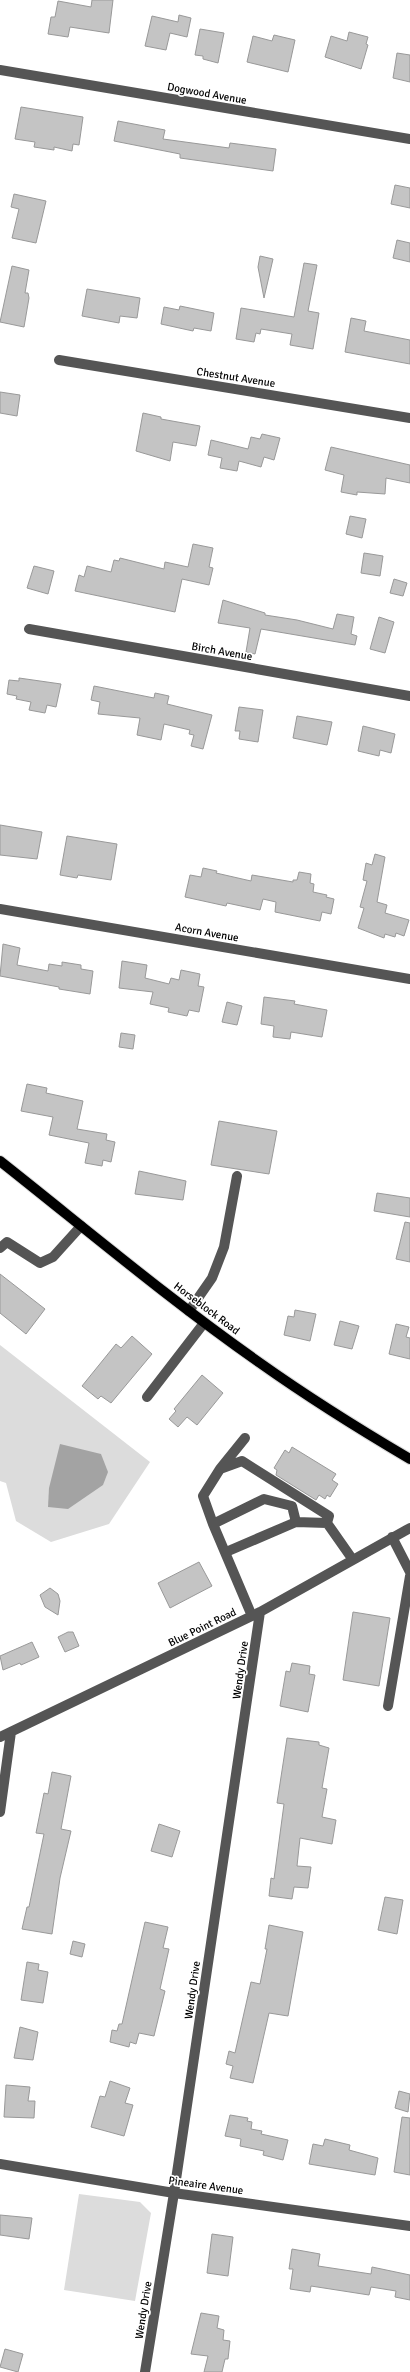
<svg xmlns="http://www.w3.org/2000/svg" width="410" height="2372" font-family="Signika,sans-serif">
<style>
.green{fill:#dcdcdc}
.water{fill:#a3a3a3}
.building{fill:#c4c4c4;stroke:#999}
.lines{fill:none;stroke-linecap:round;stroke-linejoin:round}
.major-casing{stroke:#dbdbdb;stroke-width:12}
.minor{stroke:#555;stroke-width:10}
.major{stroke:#000;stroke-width:10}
.labels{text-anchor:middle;stroke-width:3.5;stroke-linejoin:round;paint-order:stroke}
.street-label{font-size:11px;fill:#000;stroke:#fff}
</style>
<rect width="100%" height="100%" fill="#fff"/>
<path class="green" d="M0,1345L150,1462L109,1524L51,1542L16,1521L6,1483L0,1481Z
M79,2194L140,2202L151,2213L135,2301L64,2290Z"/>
<path class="water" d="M60,1444L101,1454L108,1472L103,1485L68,1509L48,1507L49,1488Z"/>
<path class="building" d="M92,0H113L109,33L70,27L68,37L48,34L51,17H55L58,1L91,7Z
M179,15L191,18L187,37L170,33L166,50L145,46L152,16L178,22Z
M200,29L224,33L218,63L203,59V56L195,55Z
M349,32L368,37L366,44L368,45L361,69L325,57L331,36L347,41Z
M274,35L295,40L288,72L247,62L253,36L272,41Z
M397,53L410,55V82L393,78Z
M21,107L83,117L79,145L73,144L72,151L54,147V150L34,147L35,142L15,139Z
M118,121L165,130L163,139L229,148L230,143L276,149L273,171L180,158V154L114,141Z
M395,185L410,188V208L391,204Z
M14,194L46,201L36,243L12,238L19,209L11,207Z
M397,240L410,243V262L393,258Z
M260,256L273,259L264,298L258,267Z
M304,263L317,265L308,311L319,313L313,349L290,345L292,334L261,329L260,334L256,333L254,342L236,339L241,308L294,317Z
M12,266L29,270L25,293H28L29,298L24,327L0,322Z
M87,289L140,298L137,318L120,316L119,323L82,316Z
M180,306L214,313L211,331L194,328L193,331L161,324L164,307L179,310Z
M351,318L366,321L364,331L410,340V364L345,352Z
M0,392L20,395L17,416L0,413Z
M143,413L161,417V419L200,426L196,446L173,442L170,461L136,451Z
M262,434L280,438L274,460L264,457L261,467L239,461L237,471L220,468L222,458L208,455L211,440L248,449L251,437L260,439Z
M331,447L410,465V483L386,478L385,494L357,492V495L341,492L344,475L325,470Z
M350,516L366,519L362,538L346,534Z
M193,544L213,548L209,567L213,568L209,585L182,579L175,612L75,591L79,575L84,577L87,566L111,572L114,560L119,561L120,558L164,569L165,562L188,567Z
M364,553L383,556L380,576L361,573Z
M34,566L54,571L48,594L27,588Z
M394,579L407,583L403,596L390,593Z
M223,600L265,613V615L297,620L333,629L337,614L354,617L351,634L357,636L355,645L261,629L255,654L246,652L250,628L218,623Z
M379,617L394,622L385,653L370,649Z
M19,678L61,684L56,707L47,705L45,713L29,710L31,702L16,699L17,696L7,694L9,680L19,681Z
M94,686L154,698L155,693L169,696L167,704L212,715L203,749L191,746L194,735L189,734L190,730L164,724L161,740L137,735L140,718L98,714L100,702L91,700Z
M239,707L263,710L258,742L239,739L240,731H235Z
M297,716L332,722L327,745L293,738Z
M363,726L395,734L391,753L380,750L379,756L358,751Z
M0,825L42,832L37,859L0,855Z
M67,836L117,844L111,880L78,875L77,878L60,875Z
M375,854L385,857L377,902L387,905L385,913L409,920L404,936L396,933L395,937L385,934L384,938L358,928L364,908L360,907L367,881L363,880L366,863L372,865Z
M203,868L217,871L216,873L251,881L252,875L293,882V880H297L299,872L311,874L310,883L314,884L313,892L327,895L326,897L334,899L331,914L322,912L320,921L275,912L276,902L263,899L260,910L227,903L226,906L185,897L190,875L201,877Z
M3,944L20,948L17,965L48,971L49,964L62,966V962L81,965V969L93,971L90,994L59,989V987L0,976Z
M122,961L147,965L145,978L169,984L171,978L179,980L181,970L200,974L198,986L204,987L199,1012L189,1010L187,1016L168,1012L169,1008L150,1004L153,992L119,988Z
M264,997L295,1001L294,1004L327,1010L322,1037L291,1032L290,1039L273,1037L274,1026L261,1024Z
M227,1002L242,1006L237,1025L222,1022Z
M121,1033L135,1035L133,1049L119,1047Z
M27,1084L47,1088L46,1093L83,1101L77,1129L107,1134L106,1140L115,1142L111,1162L103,1160L102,1166L85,1163L89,1143L49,1135L53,1117L21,1111Z
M219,1121L277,1131L269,1174L211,1165Z
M139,1171L186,1181L183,1200L135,1194Z
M377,1193L410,1198V1217L374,1211Z
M405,1222L410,1223V1262L396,1259Z
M0,1274L45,1309L26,1334L0,1313Z
M295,1310L316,1314L310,1341L284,1335L288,1316L294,1317Z
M340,1321L359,1326L352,1349L334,1345Z
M396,1324L409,1327L406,1337L410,1338V1359L389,1354Z
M132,1336L152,1354L111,1403L101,1396L98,1399L82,1386L116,1344L121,1348Z
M202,1375L223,1393L197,1425L187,1417L178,1427L169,1419L176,1411L174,1409Z
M292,1447L336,1474L332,1480L338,1484L330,1497L327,1495L325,1499L319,1495L316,1500L276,1475L277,1470L274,1468L285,1450L289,1453Z
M199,1562L212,1586L170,1608L158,1583Z
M50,1588L58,1594L60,1601L58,1615L45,1607L40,1595Z
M353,1612L390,1618L379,1686L343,1680Z
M68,1632H73L79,1646L65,1652L58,1637Z
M32,1642L39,1657L21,1665L20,1663L3,1670L0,1656Z
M292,1663L310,1666L309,1674L315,1675L308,1712L280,1706L286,1671L290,1672Z
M287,1738L319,1742V1745L329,1748L322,1788L327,1789L322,1817L336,1820L332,1844L300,1838L297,1866L311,1867L308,1888L294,1887L292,1899L269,1896L271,1878L274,1879L284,1804L277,1803Z
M52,1772L71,1776L61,1829L71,1831L60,1878L52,1934L22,1929L27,1907H29L44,1834L36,1833L44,1793L48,1794Z
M159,1824L180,1831L172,1857L151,1851Z
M385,1897L403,1900L397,1934L378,1930Z
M145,1922L168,1927L163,1948L169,1949L160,1989L165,1991L154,2036L139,2033L136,2044L130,2042L129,2047L110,2042L112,2030L117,2031L119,2024H122Z
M269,1925L303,1932L288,2016L269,2013L253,2083L230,2078L233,2066L226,2064L229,2051L235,2053L251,1982L260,1984L267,1949H265Z
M73,1941L85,1944L82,1957L70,1954Z
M27,1962L39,1964L38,1970L48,1972L43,2003L21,2000Z
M20,2027L38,2032L33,2060L14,2058Z
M110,2081L130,2088L125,2103L133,2105L124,2136L91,2127L100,2096L105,2097Z
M6,2085L30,2087L28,2101H35L34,2118L4,2117Z
M399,2091L410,2094L408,2112L395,2108Z
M230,2115L248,2118L247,2121L252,2122L251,2129L262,2131L261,2134L288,2140L283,2160L263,2155L264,2151L240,2146L241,2139L225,2136Z
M402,2117L410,2118V2175L394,2172Z
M325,2139L350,2145L349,2150L378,2158L375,2175L309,2164L313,2144L323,2146Z
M0,2215L32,2218L29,2239L0,2235Z
M212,2234L233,2237L228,2276L207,2273Z
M292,2249L320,2254L318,2266L371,2274L372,2267L410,2275V2300L395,2297L396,2291L371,2287L369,2295L311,2286L310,2292L290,2289L293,2269H289Z
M201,2313L219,2316L217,2328L224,2330L223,2340L230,2341L228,2359H225L222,2372H204L208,2356L191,2354Z
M5,2349L23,2354L18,2372L0,2367Z"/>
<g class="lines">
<defs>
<path id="major" d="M0,1161C86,1229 170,1300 260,1363C308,1397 359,1429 410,1459"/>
</defs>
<use href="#major" class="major-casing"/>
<path class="minor" d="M0,70L410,139
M59,360L410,418
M29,629L410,696
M0,909L410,979
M0,1248L7,1242L40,1263L53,1257L81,1226
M189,1311L212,1278L224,1247L237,1176
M147,1397L204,1323
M220,1469L245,1438
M327,1523L353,1560
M213,1524L264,1499L292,1506L296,1522
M392,1537L410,1572
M226,1552L296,1522L327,1523
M252,1616L213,1524L203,1496L220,1469L242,1461L329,1516L327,1523
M388,1706L410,1576
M0,1737L260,1612L410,1528
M0,1812L11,1732
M0,2164L174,2193L410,2226
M145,2372L174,2193L260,1612"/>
<use href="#major" class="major"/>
</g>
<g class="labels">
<g class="street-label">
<text transform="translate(207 93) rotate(10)" y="4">Dogwood Avenue</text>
<text transform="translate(236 377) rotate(9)" y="4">Chestnut Avenue</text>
<text transform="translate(222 651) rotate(10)" y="4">Birch Avenue</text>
<text transform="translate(207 932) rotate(10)" y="4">Acorn Avenue</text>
<text transform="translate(207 1308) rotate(37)" y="4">Horseblock Road</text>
<text transform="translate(202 1627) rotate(-26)" y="4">Blue Point Road</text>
<text transform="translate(240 1670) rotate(-82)" y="4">Wendy Drive</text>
<text transform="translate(192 1990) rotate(-82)" y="4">Wendy Drive</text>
<text transform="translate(206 2185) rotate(8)" y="4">Pineaire Avenue</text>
<text transform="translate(143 2310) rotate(-81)" y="4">Wendy Drive</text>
</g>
</g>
</svg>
